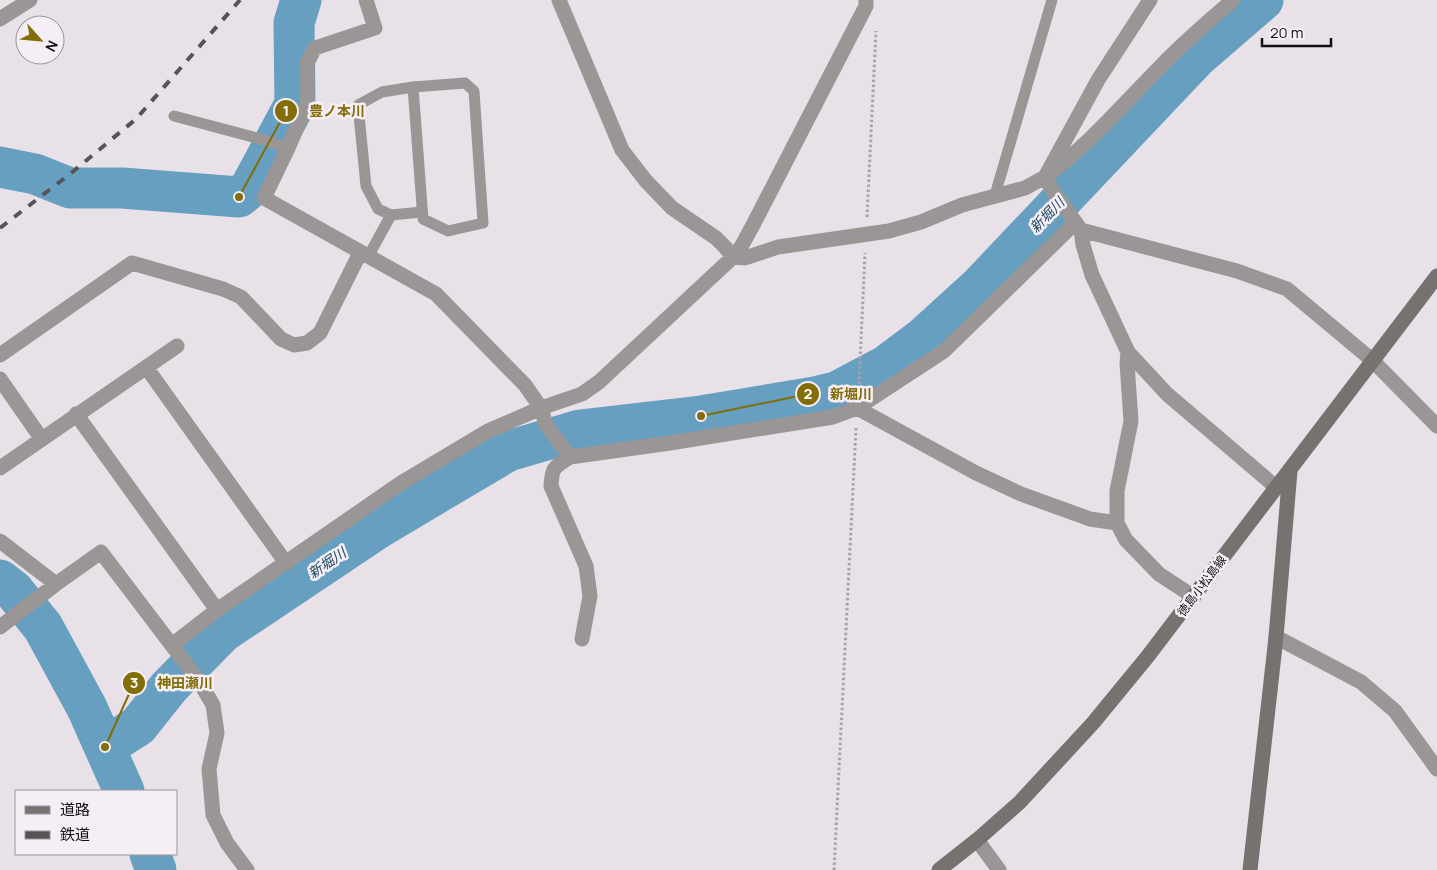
<svg xmlns="http://www.w3.org/2000/svg" width="1437" height="870" font-family="Manrope,'Noto Sans JP',sans-serif">
<style>
.lines{fill:none;stroke-linecap:round;stroke-linejoin:round}
.river{stroke:#679fc0;stroke-width:41}
.path{stroke:#a8a2a8;stroke-width:3;stroke-dasharray:2.5 2.5;stroke-linecap:butt}
.lane{stroke:#9a9696;stroke-width:11}
.street{stroke:#9a9696;stroke-width:15}
.secondary{stroke:#777170;stroke-width:15}
.rail{stroke:#565256;stroke-width:4;stroke-dasharray:9 9;stroke-linecap:butt}
.labels{text-anchor:middle;stroke-width:5;stroke-linejoin:round;paint-order:stroke}
.street-label{font-size:12px;fill:#131113;stroke:#f5eef5}
.water-label{font-size:14px;font-style:italic;fill:#1b4860;stroke:#f5eef5}
.leader{fill:none;stroke:#826d09;stroke-width:2}
.callout-dot{fill:#826d09;stroke:#f5eef5;stroke-width:2}
.mark-label{font-size:15px;text-anchor:middle;font-weight:bold;fill:#fff}
.callout-label{font-size:14px;text-anchor:middle;font-weight:bold;fill:#826d09;stroke:#f5eef5;stroke-width:5;stroke-linejoin:round;paint-order:stroke}
</style>
<rect width="100%" height="100%" fill="#e8e1e8"/>
<g class="lines">
<path class="river" d="M0,167L35,174L70,188H122L239,197L250,188L295,104L294,23L301,0
M0,580L13,590L43,627L87,708L124,791
M105,747L138,726L169,687L223,632L380,527L508,451L580,430L701,416L815,397L836,392L887,365L923,338L979,287L1197,57L1263,0
M150,854L156,870"/>
<path class="path" d="M867,217L876,31
M859,384L865,253
M834,870L856,428"/>
<path class="lane" d="M174,116L268,141L288,148
M995,195L1052,0
M391,215L378,209L366,186L358,105L382,92L413,87L465,83L474,91L483,223L448,231L423,219L413,87
M368,257L391,215L422,212"/>
<path class="street" d="M366,0L375,28L315,48L307,63V104L288,148L264,198L436,294L525,385L541,408L546,425L570,457L670,443L833,417L857,408L976,473L1021,494L1090,519L1117,523
M559,0L622,150L646,181L672,208L716,238L725,247L733,257L741,247L753,225L866,6V0
M1233,0C1209,21 1184,42 1162,65C1124,103 1089,145 1045,177L1051,188L1081,230L1237,271L1287,289L1372,360L1437,426
M0,19L30,0
M1081,230L1083,245L1092,275L1128,352L1167,394L1277,488
M1128,352L1127,363L1131,421L1117,491V523L1126,540L1159,574L1194,597
M0,355L132,263L223,289L241,297L281,339L294,345L307,343L320,333L360,253
M146,367L286,563
M0,379L41,438
M857,408L944,351L1075,223
M76,414L217,610
M570,457C554,467 552,467 551,486L586,566L590,596L582,639
M0,468L177,346
M0,541L56,584
M0,627L56,584L101,552L199,681L213,705L217,733L209,769L213,815L227,843L247,870
M1276,637L1361,682L1395,711L1437,769
M172,645L217,610L401,483L488,431L541,408L582,394L599,382L733,257L745,258L778,247L889,231L921,222L962,205L1025,188L1045,177L1098,80L1150,0
M977,840L999,870"/>
<path class="secondary" d="M939,870L977,840L1020,802L1093,723L1148,656L1437,276
M1250,870L1276,637L1290,471"/>
<path class="rail" d="M0,228L70,174L136,119L240,0"/>
</g>
<g class="labels">
<g class="street-label">
<text transform="translate(1202 586) rotate(-53)" y="4">徳島小松島線</text>
</g>
<g class="water-label">
<text transform="translate(1047 215) rotate(-46)" y="5">新堀川</text>
<text transform="translate(327 563) rotate(-34)" y="5">新堀川</text>
</g>
</g>
<path class="leader" d="M239 197L286 111M701 416L808 394M105 747L134 683"/>
<g class="callout-dot">
<circle cx="239" cy="197" r="5"/>
<circle cx="701" cy="416" r="5"/>
<circle cx="105" cy="747" r="5"/>
<circle cx="286" cy="111" r="12"/>
<circle cx="808" cy="394" r="12"/>
<circle cx="134" cy="683" r="12"/>
</g>
<g class="mark-label">
<text x="286" y="116">1</text>
<text x="808" y="399">2</text>
<text x="134" y="688">3</text>
</g>
<g class="callout-label">
<text x="337" y="116">豊ノ本川</text>
<text x="851" y="399">新堀川</text>
<text x="185" y="688">神田瀬川</text>
</g>
<rect x="15" y="790" width="162" height="65" fill="#f5eef5" stroke="#9b969b"/>
<rect x="25" y="806" width="25" height="8" fill="#777170" stroke="#9b969b"/>
<text x="60" y="815" font-size="15" fill="#131113">道路</text>
<rect x="25" y="831" width="25" height="8" fill="#565256" stroke="#9b969b"/>
<text x="60" y="840" font-size="15" fill="#131113">鉄道</text>
<g transform="translate(40 40) rotate(117)"><circle r="24" fill="#f5eef5" stroke="#9b969b"/>
<path d="M0-4L9 19L0 12L-9 19Z" fill="#826d09"/>
<text y="-8" font-size="14" font-weight="bold" text-anchor="middle" fill="#131113">N</text>
</g>
<path d="M1262 38v8h69v-8" fill="none" stroke="#131113" stroke-width="2.5"/>
<text x="1270" y="38" font-size="15" fill="#131113" stroke="#f5eef5" stroke-width="4" paint-order="stroke">20 m</text>
</svg>
